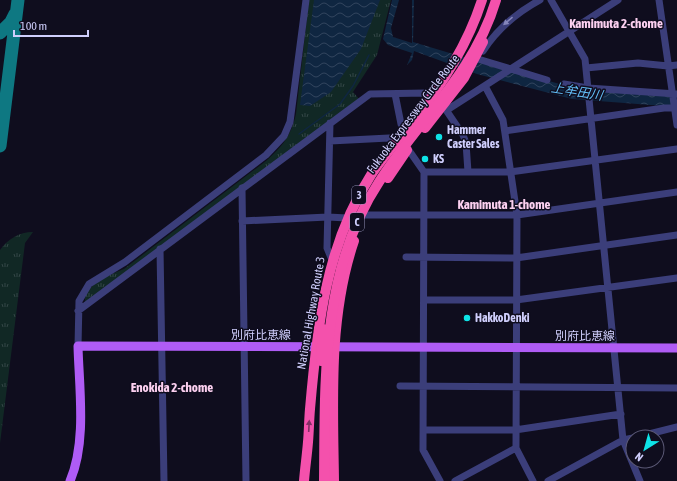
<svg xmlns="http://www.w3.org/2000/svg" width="677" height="481" font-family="'Asap Condensed','Noto Sans JP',sans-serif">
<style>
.grass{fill:url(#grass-tufts)}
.water{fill:url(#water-waves)}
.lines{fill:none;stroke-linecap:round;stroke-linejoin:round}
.stream{stroke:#0f2641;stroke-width:1.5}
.taxiway{stroke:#0e7882;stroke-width:13}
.minor{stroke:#3b3e7a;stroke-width:7}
.major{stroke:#af5cf5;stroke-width:9}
.highway{stroke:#f451ac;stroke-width:10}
.highway-bridge{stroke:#f451ac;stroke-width:10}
.oneway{fill:#8586bb}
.oneway2{fill:#822f65}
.poi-dot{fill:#0ee3e7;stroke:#0f0d1e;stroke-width:1.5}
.labels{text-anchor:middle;stroke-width:3;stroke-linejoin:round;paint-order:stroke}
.shield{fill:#0f0d1e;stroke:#9594b9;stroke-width:1}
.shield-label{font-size:11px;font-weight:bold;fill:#cfcefc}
.street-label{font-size:12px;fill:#cfcefc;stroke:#0f0d1e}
.poi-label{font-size:12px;font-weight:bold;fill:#cfcefc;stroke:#0f0d1e;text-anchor:start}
.neighbourhood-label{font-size:13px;font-weight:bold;fill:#fcd0f0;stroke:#0f0d1e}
.water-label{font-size:13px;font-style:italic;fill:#62bdf5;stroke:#0f0d1e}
</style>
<defs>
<pattern id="grass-tufts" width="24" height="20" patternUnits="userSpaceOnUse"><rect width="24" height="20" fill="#112825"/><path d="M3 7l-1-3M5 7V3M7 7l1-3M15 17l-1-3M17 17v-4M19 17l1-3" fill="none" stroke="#334646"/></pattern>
<pattern id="water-waves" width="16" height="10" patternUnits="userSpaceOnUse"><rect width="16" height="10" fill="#0f2641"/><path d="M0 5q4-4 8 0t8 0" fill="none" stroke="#31445d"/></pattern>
</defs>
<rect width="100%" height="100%" fill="#0f0d1e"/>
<path class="grass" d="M309,0H391L377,55L353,92L360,100L85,303C83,284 110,275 124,269L266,161C282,147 291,136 296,114Z
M33,232L25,243L0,443V250C8,239 19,232 33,232Z"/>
<path class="water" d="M314,0H380L361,49L331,92L310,106L300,105Z
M392,0H399L391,28L393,37L412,43V0H414L413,42L483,63L567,86L677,96V107L572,99L477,74L414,51L412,60L407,65L412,53L388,45L383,39Z"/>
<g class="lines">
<path class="stream" d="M299,134L340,104L353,86L369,55"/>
<path class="taxiway" d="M0,33L11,22L15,14
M0,146L18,0"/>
<path class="minor" d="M551,0L585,59L623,440L640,481
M659,0L677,125
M483,51C498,28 516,13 540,0
M478,59L547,80
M586,68L638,63L668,66L677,65
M564,84L588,88L677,94
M485,86L503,120L517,215L516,448L533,481
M395,94L401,124L405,130
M444,107L463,135L466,143L468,172
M447,110L618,0
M330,123L327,248L332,260
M505,131L664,108H677
M330,141L389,138L396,141
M408,149L424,172H510L677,149
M424,172L423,450L440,481
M242,188L246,481
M365,215H517L677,192
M242,221L328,217L347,218
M160,249L164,481
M406,257L516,258L677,235
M424,300H516L677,278
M78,311L370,94L425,93L431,97
M78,346L79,301L89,284L125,262L266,155L284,136L290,122L306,0
M400,386L677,388
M424,430H515L621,414
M637,437L677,427
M455,481L516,448
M548,481L623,440L633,438"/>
<path class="major" d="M70,481C87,442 79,387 78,346L677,348"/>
<path class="highway" d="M425,128L464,78L483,42
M388,178L407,150
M304,481C305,468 307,455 308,442C309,431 309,420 310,409C317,327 326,245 371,175C383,157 397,141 410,125C441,87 467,47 482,0
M334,481C333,402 328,317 354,241"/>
<path class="highway-bridge" d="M321,361L323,329
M324,481C325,379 321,270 379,182C419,119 474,74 496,0"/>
</g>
<defs><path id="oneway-solid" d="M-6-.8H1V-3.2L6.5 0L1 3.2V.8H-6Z"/></defs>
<use class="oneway" href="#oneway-solid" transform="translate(508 21) rotate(139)"/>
<use class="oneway2" href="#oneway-solid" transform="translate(309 426) rotate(-87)"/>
<g class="poi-dot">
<circle cx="439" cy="137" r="4"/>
<circle cx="425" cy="159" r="4"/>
<circle cx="467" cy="318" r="4"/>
</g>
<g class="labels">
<g class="shield">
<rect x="352" y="186" width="14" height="18" rx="3"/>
<rect x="350" y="213" width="14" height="18" rx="3"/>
</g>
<g class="shield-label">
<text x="359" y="199">3</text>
<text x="357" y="226">C</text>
</g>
<g class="street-label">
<text transform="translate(413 114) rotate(-53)" y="4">Fukuoka Expressway Circle Route</text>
<text transform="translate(311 313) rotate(-80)" y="4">National Highway Route 3</text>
<text x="261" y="339">別府比恵線</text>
<text x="585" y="340">別府比恵線</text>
</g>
<g class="poi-label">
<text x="447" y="134">Hammer<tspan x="447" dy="14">Caster Sales</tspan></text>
<text x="433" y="163">KS</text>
<text x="475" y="322">HakkoDenki</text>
</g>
<g class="neighbourhood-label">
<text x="616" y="28">Kamimuta 2-chome</text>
<text x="504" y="209">Kamimuta 1-chome</text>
<text x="172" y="392">Enokida 2-chome</text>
</g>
<g class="water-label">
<text transform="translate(577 91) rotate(9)" y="5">上牟田川</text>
</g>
</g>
<g transform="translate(645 449) rotate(217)"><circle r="19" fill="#0f0d1e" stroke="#5c5a77"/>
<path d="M0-3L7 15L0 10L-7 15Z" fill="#0ee3e7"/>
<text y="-6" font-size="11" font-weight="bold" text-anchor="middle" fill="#cfcefc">N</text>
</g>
<path d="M14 30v6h74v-6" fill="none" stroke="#cfcefc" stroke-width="2"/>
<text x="20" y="30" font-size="12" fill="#cfcefc" stroke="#0f0d1e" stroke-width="3" paint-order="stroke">100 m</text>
</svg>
